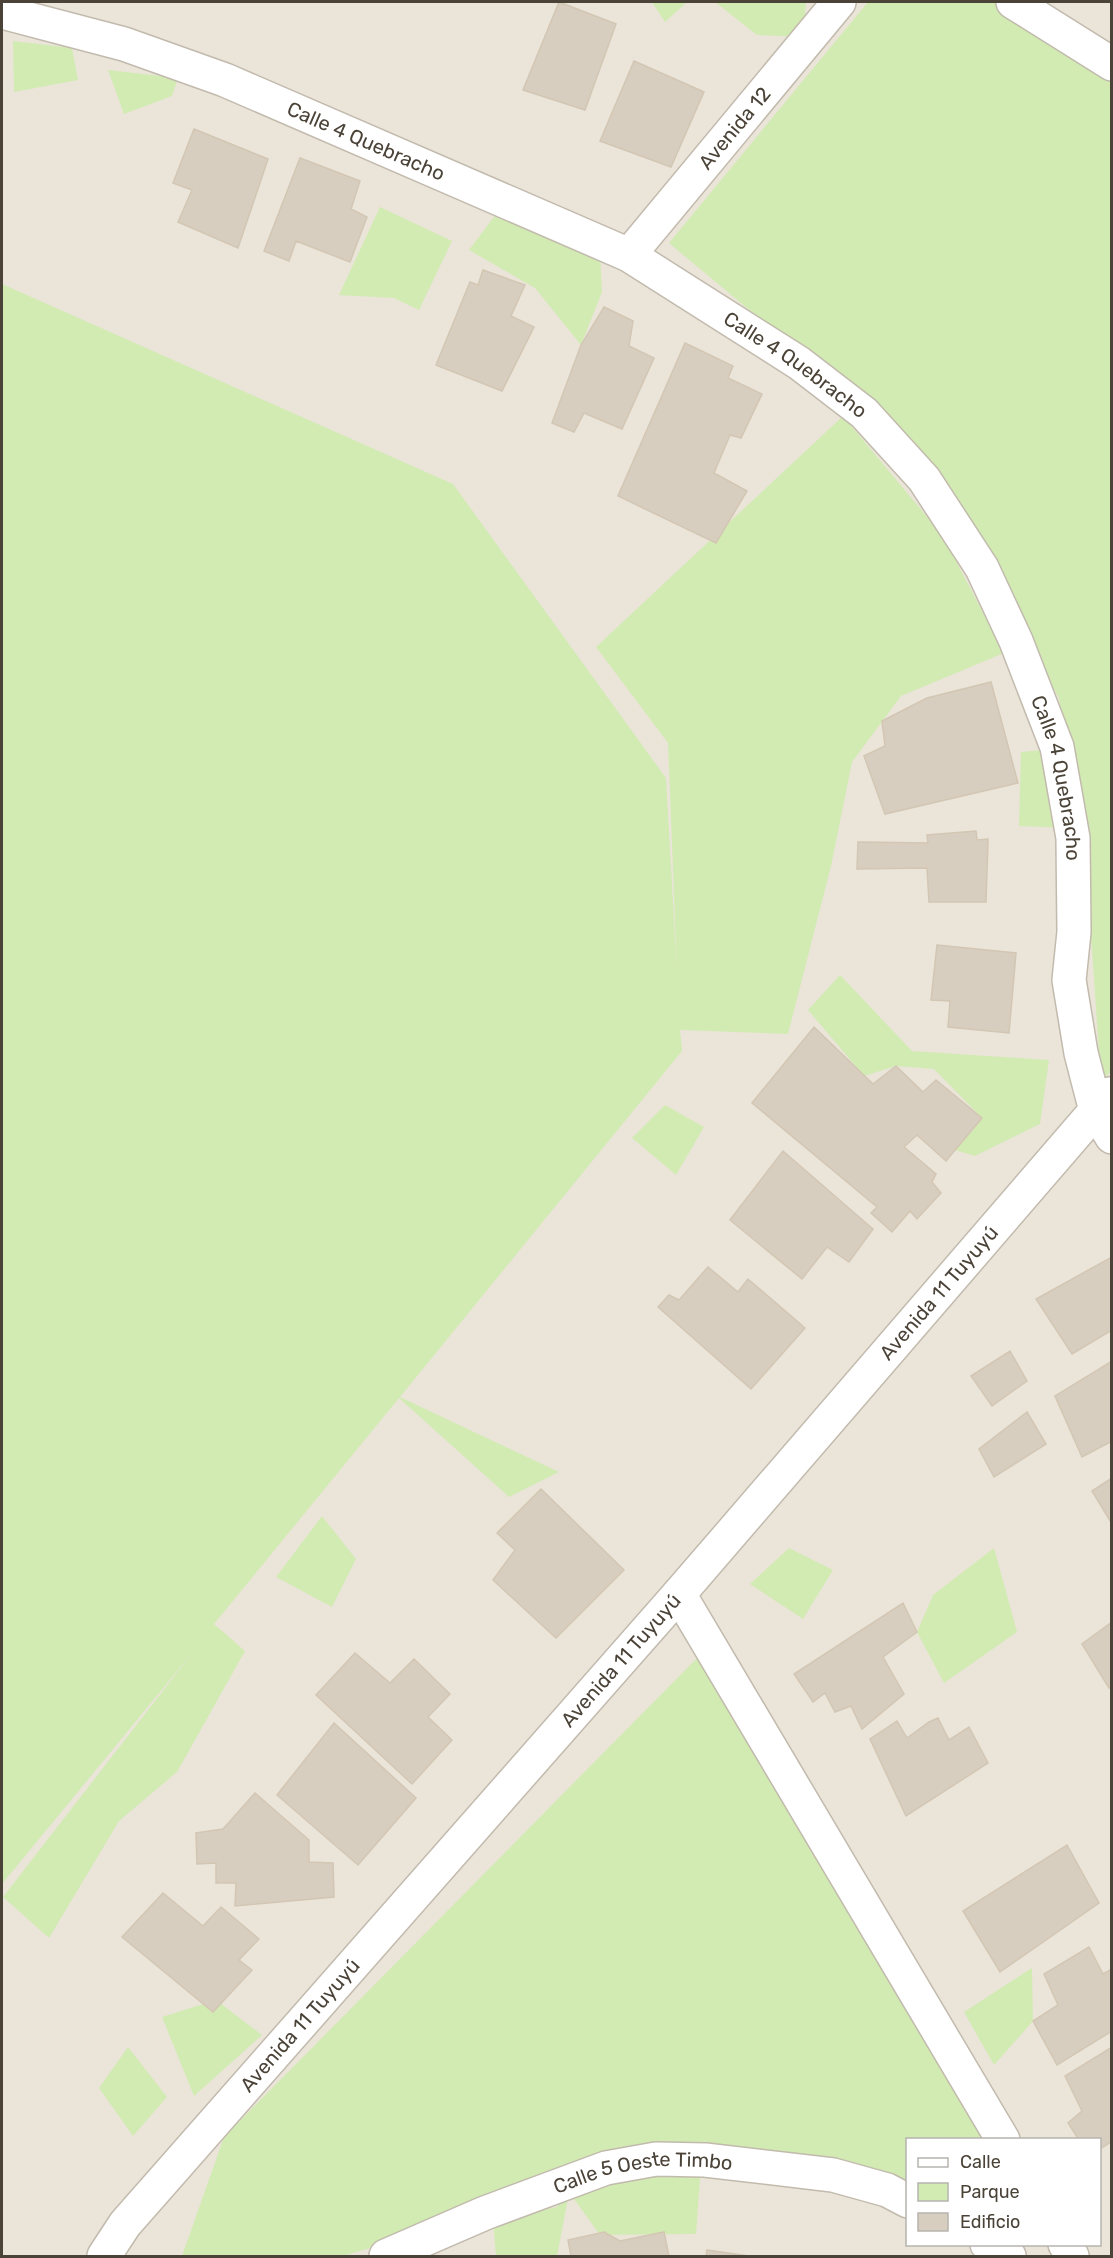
<svg xmlns="http://www.w3.org/2000/svg" width="1113" height="2258" font-family="Rubik,sans-serif">
<style>
.residential{fill:#eae4d9;fill-rule:evenodd}
.green{fill:#d2ebb3}
.building{fill:#d8cec0;stroke:#d3c6b3;stroke-width:1.5}
.lines{fill:none;stroke-linecap:round;stroke-linejoin:round}
.minor-casing{stroke:#c2baad;stroke-width:36}
.minor{stroke:#fff;stroke-width:33}
.labels{text-anchor:middle;stroke-width:4.5;stroke-linejoin:round;paint-order:stroke}
.street-label{font-size:20px;fill:#4b4338;stroke:#fff}
</style>
<rect width="100%" height="100%" fill="#f6f2eb"/>
<path class="residential" d="M2,2H1111V2256H2ZM908,2140H1100V2244H908Z"/>
<path class="green" d="M652,2H687L665,22Z
M715,2H806L803,37L757,35Z
M868,2H998L1111,74L1112,1070L1101,1082L1092,949L1059,698L912,446L669,243Z
M13,41L72,48L78,80L14,92Z
M108,70L178,78L172,96L124,114Z
M509,197L600,252L602,292L581,345L535,288L469,250Z
M380,207L452,241L419,310L394,298L339,295Z
M2,284L453,484L666,778L677,972L668,743L596,647L843,416L943,536L1004,653L901,696L852,762L831,866L788,1034L680,1030L682,1051L400,1397L559,1472L509,1497L399,1398L214,1624L245,1651L177,1772L119,1821L49,1938L3,1897L193,1652L2,1884Z
M1055,749L1069,828L1019,826L1021,752Z
M840,975L912,1051L1049,1060L1040,1124L975,1156L955,1150L982,1118L934,1069L896,1066L864,1076L808,1010Z
M665,1105L704,1127L676,1175L632,1138Z
M322,1516L356,1559L332,1607L276,1577Z
M789,1548L833,1570L803,1619L750,1584Z
M994,1548L1017,1632L944,1683L917,1632L933,1595Z
M701,1654L997,2139L908,2140L907,2186L863,2166L716,2162L701,2165L696,2234L600,2235L574,2199L605,2181L570,2188L557,2256H496L493,2220L557,2207L567,2189L343,2256H182L224,2137Z
M1032,1968L1033,2021L994,2065L964,2012Z
M216,2000L262,2035L194,2096L162,2017Z
M128,2047L167,2097L133,2136L99,2088Z"/>
<path class="building" d="M559,2L616,24L585,110L523,90Z
M634,61L704,92L671,167L600,141Z
M194,129L268,159L238,248L178,222L192,190L173,183Z
M300,158L360,181L351,209L367,217L350,262L296,241L289,261L264,251Z
M483,270L525,285L511,316L534,327L502,391L436,365L470,282L478,285Z
M604,307L633,321L629,346L654,358L622,429L584,413L574,432L552,423L581,345Z
M685,343L733,366L728,378L762,394L741,438L730,435L714,473L747,491L716,543L618,496Z
M991,682L1018,783L885,814L864,756L885,746L882,721L927,698Z
M976,831L977,840L988,839L986,902H929L927,868L857,869L858,842L928,843L927,835Z
M937,945L1016,953L1009,1033L948,1027L950,1001L931,1000Z
M814,1027L873,1084L896,1066L923,1092L936,1080L982,1118L946,1161L917,1135L904,1147L936,1174L932,1182L941,1193L917,1219L910,1211L892,1232L871,1213L877,1207L752,1103Z
M783,1151L873,1229L849,1262L827,1247L802,1279L730,1220Z
M1112,1257V1330L1072,1354L1036,1299Z
M708,1267L738,1292L748,1279L805,1328L751,1389L658,1307L669,1295L679,1300Z
M1010,1351L1027,1381L992,1406L971,1376Z
M1112,1361V1441L1082,1457L1055,1396Z
M1027,1412L1046,1444L994,1477L979,1449Z
M1112,1478V1524L1092,1491Z
M541,1489L624,1570L556,1638L493,1580L515,1550L497,1533Z
M903,1603L917,1632L883,1657L904,1694L862,1729L851,1706L835,1712L825,1693L813,1702L794,1674Z
M1112,1622V1687L1109,1688L1082,1644Z
M355,1653L390,1683L414,1659L450,1694L428,1717L452,1740L412,1784L316,1695Z
M938,1718L949,1740L969,1727L988,1763L906,1816L870,1739L897,1721L907,1738L929,1722Z
M334,1723L416,1798L358,1865L277,1795Z
M255,1793L309,1840V1862L333,1863L334,1897L235,1906L236,1883H216V1863L197,1864L196,1833L223,1829Z
M1067,1845L1099,1903L1000,1972L963,1911Z
M163,1893L203,1926L221,1907L259,1939L239,1960L252,1970L213,2012L122,1937Z
M1089,1947L1103,1974L1112,1969V2031L1057,2065L1033,2021L1058,2005L1044,1974Z
M1112,2047V2141L1100,2149V2140H1079L1068,2123L1082,2111L1065,2076Z
M604,2232L620,2241L664,2232L669,2256H571L568,2240Z
M707,2250L749,2256H706Z"/>
<g class="lines">
<defs>
<g id="minor">
<path d="M1013,2L1112,64"/>
<path id="s1" d="M2,12L124,44L225,80L629,255L799,363L864,413L924,479L982,568L1016,641L1057,747L1073,838L1074,932L1069,980L1081,1053L1096,1111L1112,1137"/>
<path id="s2" d="M629,255L839,2"/>
<path d="M679,1594L1003,2140"/>
<path d="M987,2244L1009,2256"/>
<path d="M1065,2244L1072,2256"/>
<path id="s3" d="M104,2256L125,2224L679,1594L1110,1094"/>
<path id="s4" d="M386,2256L485,2213L606,2168L656,2159L705,2160L833,2175L887,2190L908,2201"/>
</g>
</defs>
<use href="#minor" class="minor-casing"/>
<use href="#minor" class="minor"/>
</g>
<g class="labels">
<g class="street-label">
<text dy="7" stroke="none"><textPath href="#s2" startOffset="165">Avenida 12</textPath></text>
<text dy="7" stroke="none"><textPath href="#s1" startOffset="387">Calle 4 Quebracho</textPath></text>
<text dy="7" stroke="none"><textPath href="#s1" startOffset="873">Calle 4 Quebracho</textPath></text>
<text dy="7" stroke="none"><textPath href="#s1" startOffset="1377">Calle 4 Quebracho</textPath></text>
<text dy="7" stroke="none"><textPath href="#s3" startOffset="1275">Avenida 11 Tuyuyú</textPath></text>
<text dy="7" stroke="none"><textPath href="#s3" startOffset="789">Avenida 11 Tuyuyú</textPath></text>
<text dy="7" stroke="none"><textPath href="#s3" startOffset="303">Avenida 11 Tuyuyú</textPath></text>
<text dy="7" stroke="none"><textPath href="#s4" startOffset="273">Calle 5 Oeste Timbo</textPath></text>
</g>
</g>
<rect width="1113" height="2258" fill="none" stroke="#4b4338" stroke-width="6"/>
<rect x="906" y="2138" width="195" height="108" fill="#ffffff" stroke="#b7b4af" stroke-width="1.5"/>
<rect x="918" y="2158" width="30" height="9" fill="#ffffff" stroke="#b7b4af" stroke-width="1.5"/>
<text x="960" y="2168" font-size="18" fill="#4b4338">Calle</text>
<rect x="918" y="2183" width="30" height="18" fill="#d2ebb3" stroke="#b7b4af" stroke-width="1.5"/>
<text x="960" y="2198" font-size="18" fill="#4b4338">Parque</text>
<rect x="918" y="2213" width="30" height="18" fill="#d8cec0" stroke="#b7b4af" stroke-width="1.5"/>
<text x="960" y="2228" font-size="18" fill="#4b4338">Edificio</text>
</svg>
